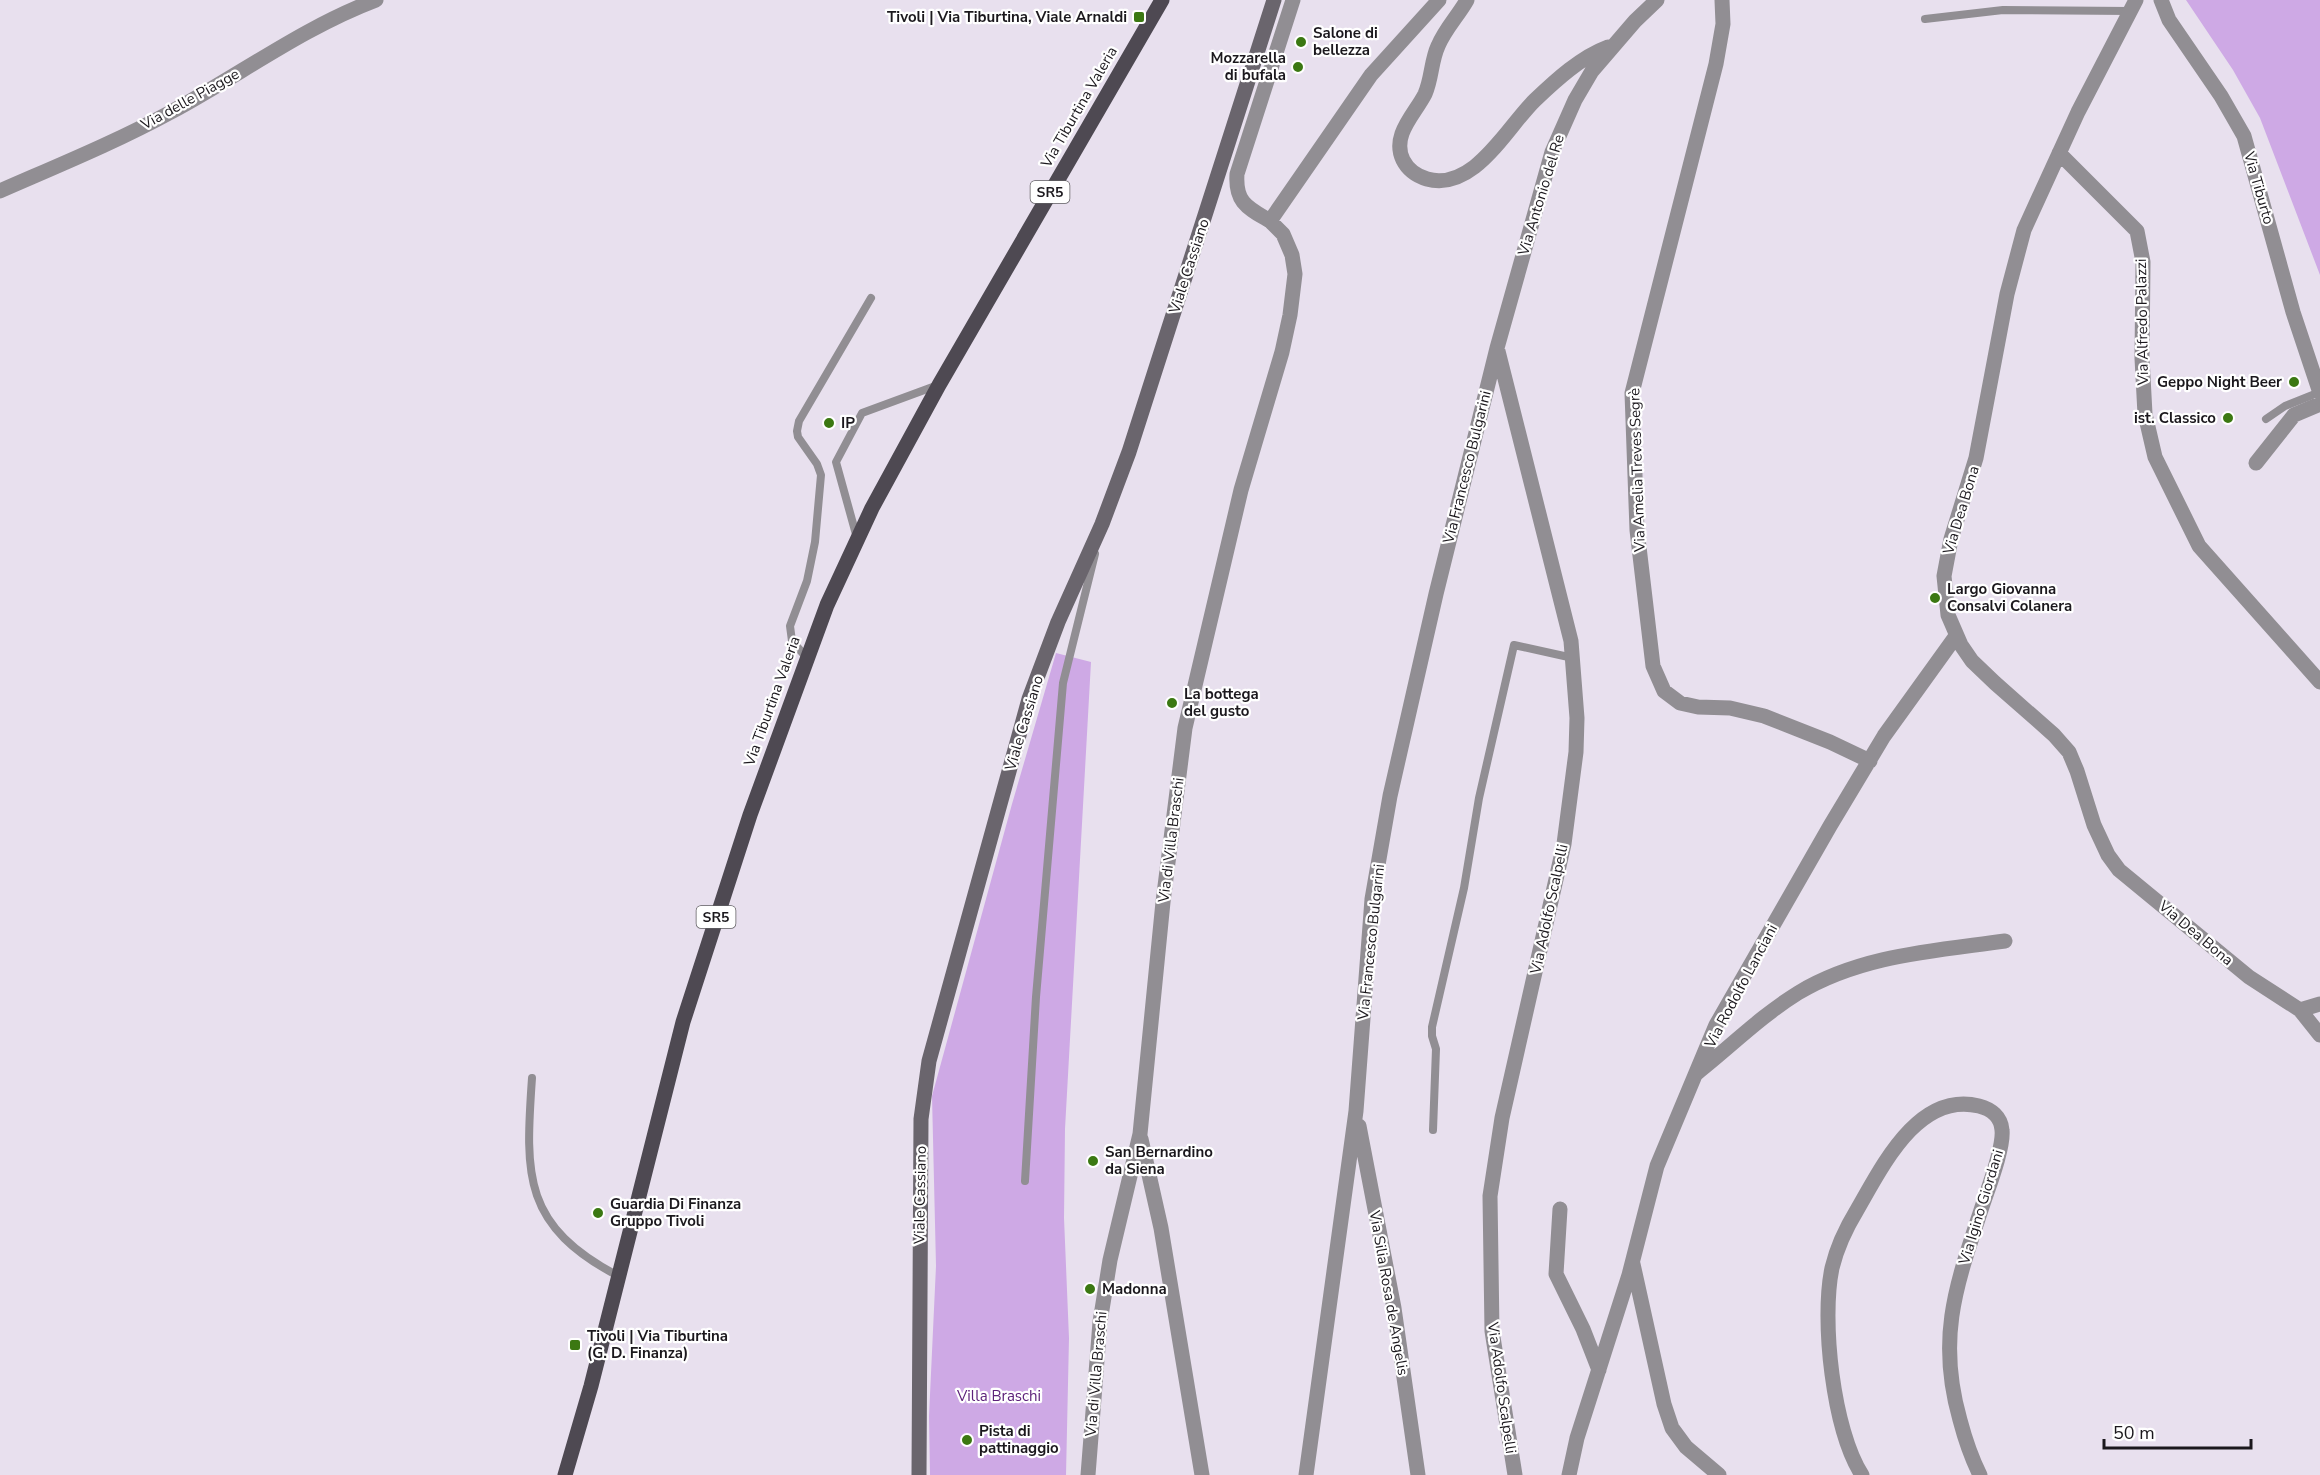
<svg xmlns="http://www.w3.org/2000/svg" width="2320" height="1475" font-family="'Nunito Sans',sans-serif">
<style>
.green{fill:#cea9e5}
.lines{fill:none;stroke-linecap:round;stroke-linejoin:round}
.lane{stroke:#918e93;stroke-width:8}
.street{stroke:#918e93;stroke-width:15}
.secondary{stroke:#6a656d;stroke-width:15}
.primary{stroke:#4e4952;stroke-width:15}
.poi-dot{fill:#3b7812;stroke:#fff;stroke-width:2}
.labels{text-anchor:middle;stroke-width:4.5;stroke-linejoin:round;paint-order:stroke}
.shield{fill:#fff;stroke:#5f5d61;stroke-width:1.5}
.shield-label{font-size:14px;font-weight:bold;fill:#1b181d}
.poi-label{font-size:15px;font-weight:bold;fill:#1b181d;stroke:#fff;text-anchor:start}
.street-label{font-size:15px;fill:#1b181d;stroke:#fff}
.park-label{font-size:15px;fill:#5d227a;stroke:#fff}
</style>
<rect width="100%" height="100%" fill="#e8e0ee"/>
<path class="green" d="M2186,0H2320V275L2260,118L2233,70Z
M1056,653L1091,662L1065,1129L1064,1218L1069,1338L1066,1475H930L929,1416L936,1266L932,1096L1012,804Z"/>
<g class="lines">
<path class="lane" d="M1925,19L2003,10L2130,11
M2266,419L2285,406L2320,392
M857,538L836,462L862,413L938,385
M807,658L792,641L790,626L807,581L815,542L821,475L817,464L798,437L797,431L799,421L871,298
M532,1078C525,1177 523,1226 620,1277
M1433,1130L1436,1049L1432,1036V1027L1464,888L1479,798L1514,645L1573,658
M1025,1181L1036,997L1063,683L1095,554"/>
<path class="street" d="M1293,0L1237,174C1235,203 1248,208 1270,221L1371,75L1439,0
M1467,0C1458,16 1445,29 1438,46C1431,61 1432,78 1425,94C1415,114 1391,135 1403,160C1408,170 1417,176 1427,179C1474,192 1507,127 1535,100C1556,80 1581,57 1608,47
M1722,0L1723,24L1716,64L1632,393L1637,530L1653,666L1664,691L1680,703L1698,707L1730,708L1764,716L1830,742L1870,761
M2136,0L2078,112L2024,230L2007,294L1976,458L1951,539L1944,576L1948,615L1961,645L1972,661L1995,683L2054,735L2069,752L2077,771L2094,825L2108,855L2119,870L2249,977L2300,1010L2320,1035
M2161,0L2169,20L2221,96L2244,136L2293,312L2320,393
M2059,153L2137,231L2143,262L2142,358L2145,414L2155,457L2199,546L2320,682
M0,191C57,166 116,142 171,112C240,75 302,28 376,0
M1498,351L1571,641L1577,718L1576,752L1564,844L1502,1118L1490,1196L1492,1331L1515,1475
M2256,463L2294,415L2320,404
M2300,1010L2320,1004
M1697,1073C1730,1047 1761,1016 1798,993C1861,955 1934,951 2005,941
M1359,1126L1394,1308L1418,1475
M1141,1139L1161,1228L1202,1475
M1560,1209L1556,1274L1583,1329L1599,1370
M1633,1264L1664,1404L1672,1428L1686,1447L1719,1475
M1088,1475L1100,1322L1110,1260L1140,1134L1163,902L1185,728L1241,490L1282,352L1290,315L1295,274L1292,255L1283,234L1270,221
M1306,1475L1356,1111L1372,899L1390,796L1436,594L1497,348L1552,152L1575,100L1592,71L1635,21L1657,0
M1569,1475L1577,1438L1629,1275L1657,1166L1716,1025L1830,826L1884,736L1956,636
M1862,1475C1833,1430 1821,1320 1832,1268C1837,1247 1846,1228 1857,1210C1882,1167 1918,1091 1979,1106C1991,1109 2001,1117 2002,1130C2004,1147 1989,1186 1983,1204C1957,1283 1936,1336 1960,1420C1965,1439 1971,1457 1980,1475"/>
<path class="secondary" d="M919,1475L921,1119L929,1061L1029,699L1058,622L1102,524L1129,452L1274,0"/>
<path class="primary" d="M565,1475L591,1386L683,1022L750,815L827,605L872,508L939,385L1162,0"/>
</g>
<g class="poi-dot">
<rect x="1133" y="11" width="12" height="12" rx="3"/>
<circle cx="1301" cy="42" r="6"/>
<circle cx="1298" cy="67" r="6"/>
<circle cx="2294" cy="382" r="6"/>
<circle cx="2228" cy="418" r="6"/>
<circle cx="829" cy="423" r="6"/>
<circle cx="1935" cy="598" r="6"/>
<circle cx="1172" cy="703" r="6"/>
<circle cx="1093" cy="1161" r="6"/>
<circle cx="598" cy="1213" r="6"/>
<circle cx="1090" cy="1289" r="6"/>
<rect x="569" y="1339" width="12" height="12" rx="3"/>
<circle cx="967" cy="1440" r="6"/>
</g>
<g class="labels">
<g class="shield">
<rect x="1030.5" y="181" width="39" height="22" rx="4.5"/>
<rect x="696.5" y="906" width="39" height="22" rx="4.5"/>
</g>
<g class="shield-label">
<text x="1050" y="197">SR5</text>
<text x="716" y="922">SR5</text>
</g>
<g class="poi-label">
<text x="1127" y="22" text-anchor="end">Tivoli | Via Tiburtina, Viale Arnaldi</text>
<text x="1313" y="38">Salone di<tspan x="1313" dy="17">bellezza</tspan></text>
<text x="1286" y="63" text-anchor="end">Mozzarella<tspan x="1286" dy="17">di bufala</tspan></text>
<text x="2282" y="387" text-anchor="end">Geppo Night Beer</text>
<text x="2216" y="423" text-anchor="end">ist. Classico</text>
<text x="841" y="428">IP</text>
<text x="1947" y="594">Largo Giovanna<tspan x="1947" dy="17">Consalvi Colanera</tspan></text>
<text x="1184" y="699">La bottega<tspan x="1184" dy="17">del gusto</tspan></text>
<text x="1105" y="1157">San Bernardino<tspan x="1105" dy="17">da Siena</tspan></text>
<text x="610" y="1209">Guardia Di Finanza<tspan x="610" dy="17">Gruppo Tivoli</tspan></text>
<text x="1102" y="1294">Madonna</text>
<text x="587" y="1341">Tivoli | Via Tiburtina<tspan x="587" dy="17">(G. D. Finanza)</tspan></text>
<text x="979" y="1436">Pista di<tspan x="979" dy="17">pattinaggio</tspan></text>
</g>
<g class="street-label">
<text transform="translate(190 99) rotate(-29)" y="5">Via delle Piagge</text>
<text transform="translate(1079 107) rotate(-60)" y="5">Via Tiburtina Valeria</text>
<text transform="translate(2259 188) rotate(74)" y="5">Via Tiburto</text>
<text transform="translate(1541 195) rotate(-73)" y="5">Via Antonio del Re</text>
<text transform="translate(1189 266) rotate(-72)" y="5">Viale Cassiano</text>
<text transform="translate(2142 322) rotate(-91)" y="5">Via Alfredo Palazzi</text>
<text transform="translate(1467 467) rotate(-76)" y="5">Via Francesco Bulgarini</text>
<text transform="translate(1637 470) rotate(-92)" y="5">Via Amelia Treves Segrè</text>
<text transform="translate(1961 510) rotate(-73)" y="5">Via Dea Bona</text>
<text transform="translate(772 701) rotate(-70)" y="5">Via Tiburtina Valeria</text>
<text transform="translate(1024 723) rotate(-73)" y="5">Viale Cassiano</text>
<text transform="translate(1171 840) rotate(-83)" y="5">Via di Villa Braschi</text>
<text transform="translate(1549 909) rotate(-78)" y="5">Via Adolfo Scalpelli</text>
<text transform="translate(2196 933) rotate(40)" y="5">Via Dea Bona</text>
<text transform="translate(1371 942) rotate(-84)" y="5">Via Francesco Bulgarini</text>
<text transform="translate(1741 986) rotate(-62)" y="5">Via Rodolfo Lanciani</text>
<text transform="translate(920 1195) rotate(-89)" y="5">Viale Cassiano</text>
<text transform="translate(1981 1207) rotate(-73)" y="5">Via Igino Giordani</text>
<text transform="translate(1389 1293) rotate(80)" y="5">Via Silia Rosa de Angelis</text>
<text transform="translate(1096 1374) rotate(-85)" y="5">Via di Villa Braschi</text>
<text transform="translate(1502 1388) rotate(82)" y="5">Via Adolfo Scalpelli</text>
</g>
<g class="park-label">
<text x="999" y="1401">Villa Braschi</text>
</g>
</g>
<path d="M2104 1439v9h147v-9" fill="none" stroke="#1b181d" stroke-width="3"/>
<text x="2113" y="1439" font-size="18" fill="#1b181d" stroke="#ffffff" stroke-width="4.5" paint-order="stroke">50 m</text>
</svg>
